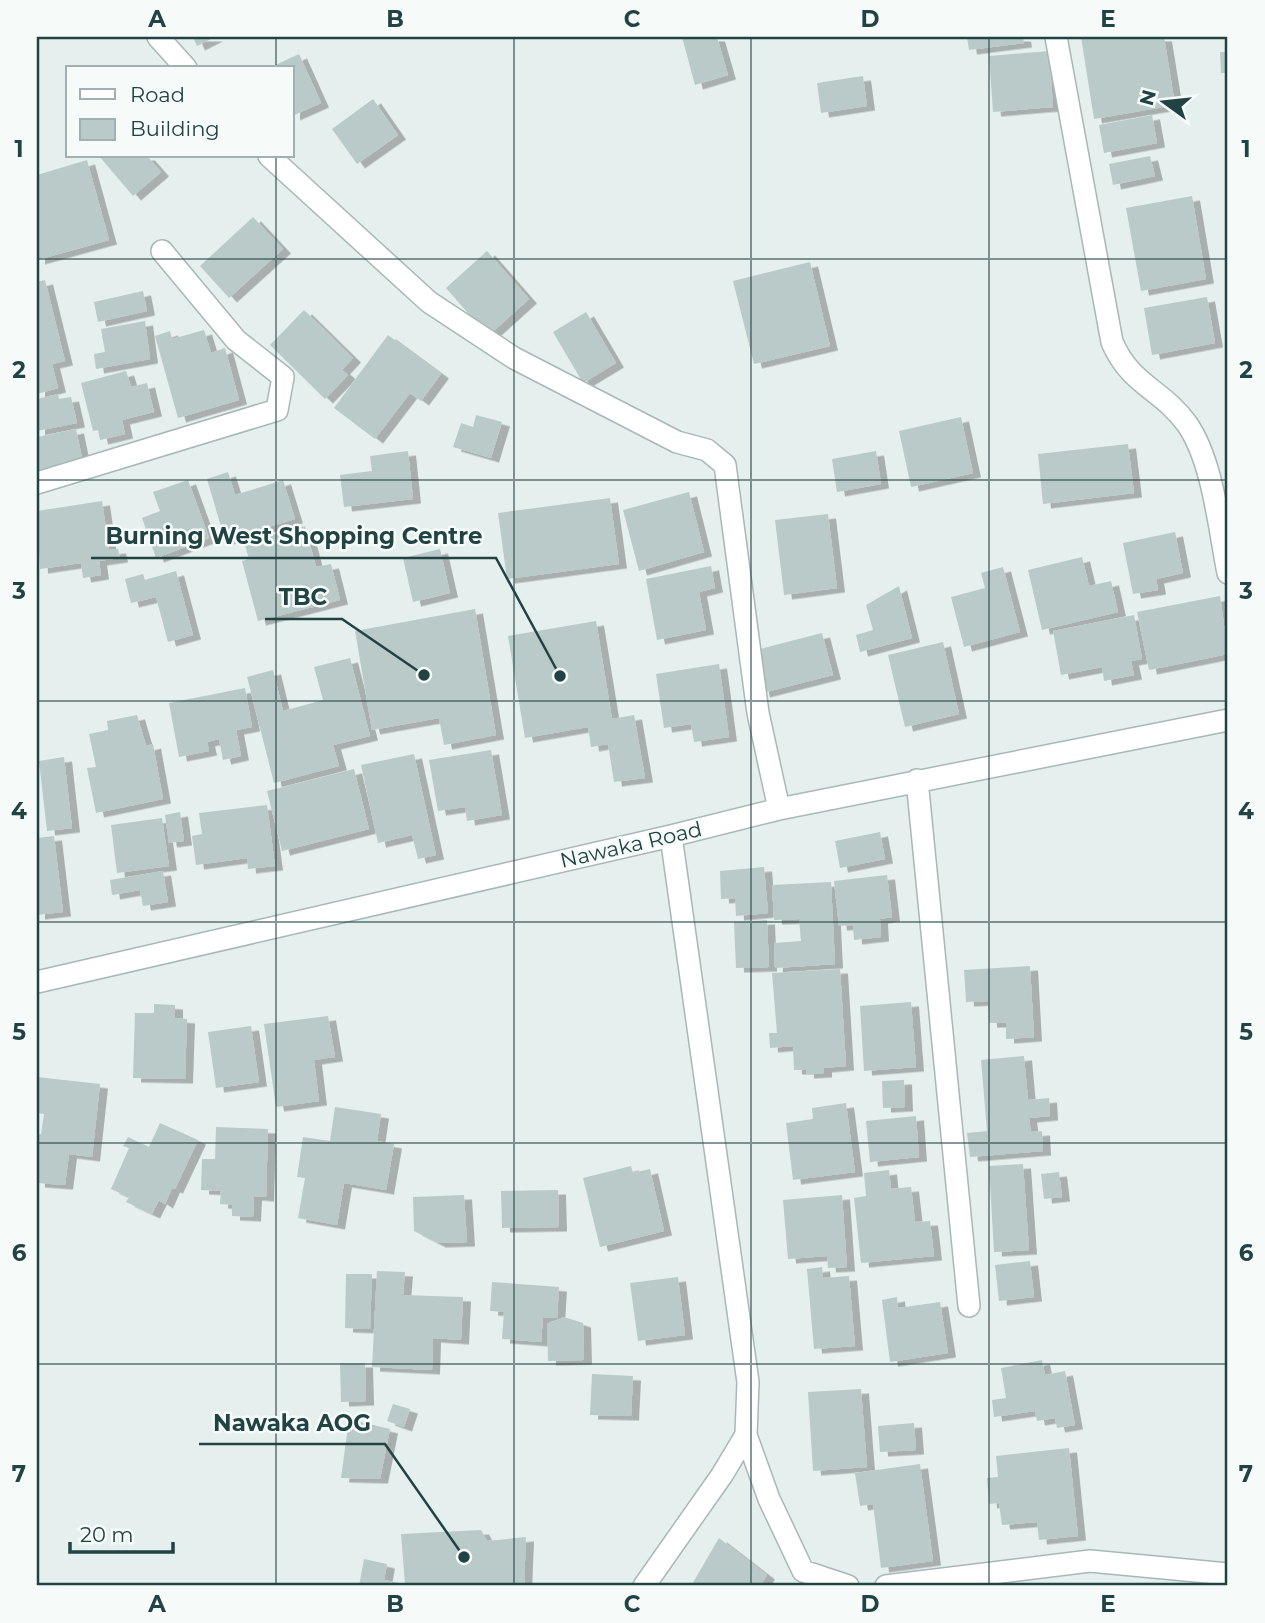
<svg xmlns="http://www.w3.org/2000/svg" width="1265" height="1623" font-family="Montserrat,sans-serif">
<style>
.building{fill:#bacac8;filter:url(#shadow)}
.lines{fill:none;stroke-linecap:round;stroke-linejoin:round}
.minor-casing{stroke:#a7b8b7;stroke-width:24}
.minor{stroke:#fff;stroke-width:21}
.grid{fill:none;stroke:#224343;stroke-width:2;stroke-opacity:0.55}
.labels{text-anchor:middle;stroke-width:5;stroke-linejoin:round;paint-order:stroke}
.street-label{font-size:21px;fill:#224343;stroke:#f6fbfa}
.leader{fill:none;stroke:#224343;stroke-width:2.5}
.callout-dot{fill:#224343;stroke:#f6fbfa;stroke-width:2.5}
.callout-label{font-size:23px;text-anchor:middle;font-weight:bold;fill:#224343;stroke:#f6fbfa;stroke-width:5;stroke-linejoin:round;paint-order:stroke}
.neatline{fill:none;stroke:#224343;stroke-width:2.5}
.grid-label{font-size:23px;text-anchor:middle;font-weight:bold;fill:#224343}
</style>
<defs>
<filter id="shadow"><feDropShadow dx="8" dy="4.5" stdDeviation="0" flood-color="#0004"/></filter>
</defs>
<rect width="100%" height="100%" fill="#e5efed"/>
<path class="building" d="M193,37H215L197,46Z
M682,37H717L728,75L695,85Z
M967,37H1023L1024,43L969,50Z
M1081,37H1164L1175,105L1094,119Z
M1049,51L1053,107L993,112L989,56Z
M1220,52H1228V73H1221Z
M299,54L321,103L292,116V68H269Z
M863,76L867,106L821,113L817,83Z
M373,99L398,135L357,164L332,129Z
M1152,115L1157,143L1104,153L1099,125Z
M99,156H147L161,172L133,196Z
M1150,156L1155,176L1113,185L1109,164Z
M87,160L109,240L37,260V175Z
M1192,196L1206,279L1141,291L1126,208Z
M253,217L283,249L229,298L200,266Z
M487,251L529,299L488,336L446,288Z
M810,262L830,346L754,364L733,281Z
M45,280L65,361L52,364L58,388L37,394V282Z
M143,291L147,311L98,322L94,302Z
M1207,297L1215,343L1152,355L1144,308Z
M304,310L353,358L342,370L348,375L325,399L270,345Z
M586,312L616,363L583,383L553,332Z
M145,321L150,359L96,369L94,354L105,352L101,329Z
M204,330L211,353L225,348L239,400L178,418L155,336L170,331L172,339Z
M388,335L441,374L421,401L410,393L375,439L334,408Z
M126,371L131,387L147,383L154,412L122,420L125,434L100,440L98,430L93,431L81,383Z
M58,394L59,399L71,397L77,423L37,431V399Z
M476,415L502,422L491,458L453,447L461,423L473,427Z
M961,417L973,473L911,487L899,431Z
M76,429L84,468L37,477V437Z
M1128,444L1134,493L1043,504L1038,454Z
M408,451L413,499L344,507L340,475L372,471L370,456Z
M876,451L881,484L837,492L832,459Z
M228,472L235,495L283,480L295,519L225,540L207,479Z
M188,480L209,538L156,558L142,518L160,511L153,492Z
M689,492L704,552L639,571L623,510Z
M610,498L619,564L507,579L498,513Z
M102,501L109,550L118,549L120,558L99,561L101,575L83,578L81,563L40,569L37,511Z
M828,514L837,588L784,595L775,520Z
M305,526L316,567L331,564L340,600L258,621L242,561L249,559L244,542Z
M1175,532L1183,573L1156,579L1158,590L1133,594L1123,543Z
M440,549L450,593L413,602L403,558Z
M1082,557L1089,586L1111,581L1118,612L1042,630L1028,570Z
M711,566L715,588L699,592L706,630L657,640L646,579Z
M1003,567L1020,632L964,647L951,597L985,588L981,573Z
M176,571L193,635L168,642L156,597L131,603L125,579L143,574L145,580Z
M899,586L912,638L860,652L856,635L873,630L866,605Z
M1220,596L1228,654L1149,670L1137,612Z
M475,609L496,735L444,745L439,718L372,730L355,631Z
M1134,615L1142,659L1131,661L1134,675L1104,681L1102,667L1061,675L1053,631Z
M596,621L612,719L634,715L645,778L614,782L608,744L591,747L588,727L525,738L508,636Z
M822,633L833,675L762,693L752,651Z
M943,642L959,714L905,727L888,655Z
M350,658L370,736L333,745L339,766L274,783L247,677L273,670L283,711L323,700L314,667Z
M719,664L729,737L694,742L691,724L664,728L656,674Z
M245,688L252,727L236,730L241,756L223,760L219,739L207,742L209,751L179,757L169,703Z
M137,715L146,746L153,744L163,799L96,813L87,768L96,767L89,734L108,730L107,721Z
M491,750L502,815L467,821L465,807L438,811L429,760Z
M414,754L436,855L418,859L412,835L378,843L361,765Z
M64,757L72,828L47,831L39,761Z
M354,769L369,829L282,851L267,791Z
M267,805L275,866L248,869L247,858L196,865L192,836L202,834L199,813Z
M180,812L184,841L169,843L165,815Z
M162,818L169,866L117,873L111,825Z
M880,832L885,859L840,868L835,841Z
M54,836L63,912L37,915V838Z
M764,867L768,913L736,916L735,898L721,899L720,871Z
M163,871L168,902L143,906L140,890L112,895L110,880Z
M887,875L892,917L880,919L881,937L854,940L853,925L839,926L834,881Z
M831,882L835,964L775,968L774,943L801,941L799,919L774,920L772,885Z
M767,920L769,967L736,968L734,922Z
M1030,966L1034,1037L1006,1039V1023H989L988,1001L966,1002L964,970Z
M840,969L846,1066L824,1068V1073L806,1074V1070H794L793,1046L770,1048L769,1033H777L772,973Z
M911,1002L916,1067L864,1071L860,1006Z
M154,1004L175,1005V1018L187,1019L185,1079L133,1078L135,1013H154Z
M328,1016L335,1057L314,1060L319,1101L276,1107L264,1024Z
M251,1026L259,1082L216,1088L208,1032Z
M1024,1056L1028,1100L1049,1098L1050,1116L1029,1118L1031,1132L1042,1131L1043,1151L970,1157L967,1133L987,1131L981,1060Z
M37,1077L100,1084L92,1157L69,1154L65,1185L37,1183V1134H41L44,1114L37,1113Z
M904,1080L905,1107L883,1108L882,1081Z
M846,1103L855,1172L793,1180L786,1123L813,1119L812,1108Z
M335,1107L381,1114L377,1141L394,1144L386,1190L344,1183L337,1225L298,1218L305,1178L297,1177L303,1137L330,1141Z
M916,1116L919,1157L870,1162L866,1121Z
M160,1123L198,1140L175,1189L172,1188L165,1204L159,1200L152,1214L126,1202L129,1197L111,1189L129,1148L123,1146L128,1137L149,1147Z
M216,1127L268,1129L266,1197L254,1196L253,1217L232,1216V1205L220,1204L221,1191L201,1190L202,1159H215Z
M1023,1164L1029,1250L994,1252L989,1166Z
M631,1166L633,1173L650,1169L664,1231L600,1247L583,1178Z
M889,1170L891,1189L911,1187L915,1222L930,1221L934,1256L861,1263L854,1198L866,1196L864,1173Z
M1059,1172L1062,1197L1044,1199L1041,1174Z
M558,1190L559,1227L502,1228L501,1191Z
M464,1195L467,1242L438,1243L414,1231L413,1197Z
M842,1195L847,1267L828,1268L827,1256L788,1259L783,1200Z
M1030,1261L1034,1297L999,1301L995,1265Z
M822,1267L823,1278L849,1276L855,1346L814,1349L807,1269Z
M377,1271L405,1272L403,1295L463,1297L461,1340L433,1338L432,1370L372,1367Z
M346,1274H372L370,1329L345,1328Z
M678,1277L685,1335L638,1341L630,1283Z
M492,1282L559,1287L557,1318L543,1317L541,1342L502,1339L504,1312L490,1311Z
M897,1297L898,1308L940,1302L948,1353L890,1362L882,1300Z
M564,1317L583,1323L584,1360L548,1361L547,1324Z
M1042,1360L1045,1375L1065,1371L1075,1425L1057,1428L1055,1418L1037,1421L1035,1411L994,1417L992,1400L1006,1398L1001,1368Z
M340,1363H365L366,1401L341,1402Z
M592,1374L633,1376L631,1416L590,1415Z
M861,1389L867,1467L813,1471L808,1392Z
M393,1404L410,1409L404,1427L387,1421Z
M349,1419L390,1429L380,1479L341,1478Z
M914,1423L916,1450L880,1452L878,1426Z
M1069,1448L1078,1536L1039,1540L1037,1522L1002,1525L999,1503L989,1504L987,1478L998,1477L996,1456Z
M920,1464L933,1561L881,1568L873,1504L860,1506L855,1473Z
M481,1530L487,1541L526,1537L524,1586H359L364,1559L387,1564L384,1580L405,1584L401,1534Z
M719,1538L767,1575L760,1586H691Z"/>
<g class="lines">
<defs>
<path id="minor" d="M158,37L186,68
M1056,37L1112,342C1131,386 1162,389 1187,424C1213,461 1219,528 1228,573
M269,156L429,302L514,358L677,442L707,450L725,465L758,713L779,809
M37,483L277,410L283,377L236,340L162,251
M917,780L969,1306
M37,982L671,836L779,809L1228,720
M746,1435L769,1499L803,1571L848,1586
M644,1586L722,1475L746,1435L748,1382L671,836
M886,1586L1090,1561L1228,1574"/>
</defs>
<use href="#minor" class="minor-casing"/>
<use href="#minor" class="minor"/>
</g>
<path class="grid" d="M276,37V68M514,37V1586M751,37V1586M989,37V1586M276,156V1586M37,259H1228M37,480H1228M37,701H1228M37,922H1228M37,1143H1228M37,1364H1228"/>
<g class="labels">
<g class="street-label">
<text transform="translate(631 845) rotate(-13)" y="7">Nawaka Road</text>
</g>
</g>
<path class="leader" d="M560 676L496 558H91M424 675L342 619H265M464 1557L385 1444H199"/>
<g class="callout-dot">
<circle cx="560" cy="676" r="7"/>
<circle cx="424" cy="675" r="7"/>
<circle cx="464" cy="1557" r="7"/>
</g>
<g class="callout-label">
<text x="294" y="544">Burning West Shopping Centre</text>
<text x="303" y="605">TBC</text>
<text x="292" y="1431">Nawaka AOG</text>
</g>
<rect width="1265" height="1623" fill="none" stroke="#f6fbfa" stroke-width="77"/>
<rect x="66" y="66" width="228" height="91" fill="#f6fbfa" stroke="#a1b1b1" stroke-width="2"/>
<rect x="80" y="89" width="35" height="10" fill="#ffffff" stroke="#a1b1b1" stroke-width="2"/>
<text x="130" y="102" font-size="21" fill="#224343">Road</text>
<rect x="80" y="119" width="35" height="21" fill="#bacac8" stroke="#a1b1b1" stroke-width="2"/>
<text x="130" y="136" font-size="21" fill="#224343">Building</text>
<g transform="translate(1164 102) rotate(285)" stroke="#f6fbfa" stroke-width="5" paint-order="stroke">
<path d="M0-5L12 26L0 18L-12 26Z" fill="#224343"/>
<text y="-10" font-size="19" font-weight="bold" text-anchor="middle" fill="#224343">N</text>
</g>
<path d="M70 1542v10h103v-10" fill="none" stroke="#224343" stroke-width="3.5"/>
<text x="80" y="1542" font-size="21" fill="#224343" stroke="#f6fbfa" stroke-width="5" paint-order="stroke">20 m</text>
<rect x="38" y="38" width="1188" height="1546" class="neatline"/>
<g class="grid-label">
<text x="157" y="27">A</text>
<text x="395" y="27">B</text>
<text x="632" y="27">C</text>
<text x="870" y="27">D</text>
<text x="1108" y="27">E</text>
<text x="19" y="157">1</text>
<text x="1246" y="157">1</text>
<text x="19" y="378">2</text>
<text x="1246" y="378">2</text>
<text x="19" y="599">3</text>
<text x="1246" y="599">3</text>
<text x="19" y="819">4</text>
<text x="1246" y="819">4</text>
<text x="19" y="1040">5</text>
<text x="1246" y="1040">5</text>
<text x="19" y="1261">6</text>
<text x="1246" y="1261">6</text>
<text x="19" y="1482">7</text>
<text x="1246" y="1482">7</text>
<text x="157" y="1612">A</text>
<text x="395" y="1612">B</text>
<text x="632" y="1612">C</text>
<text x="870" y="1612">D</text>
<text x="1108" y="1612">E</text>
</g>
</svg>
